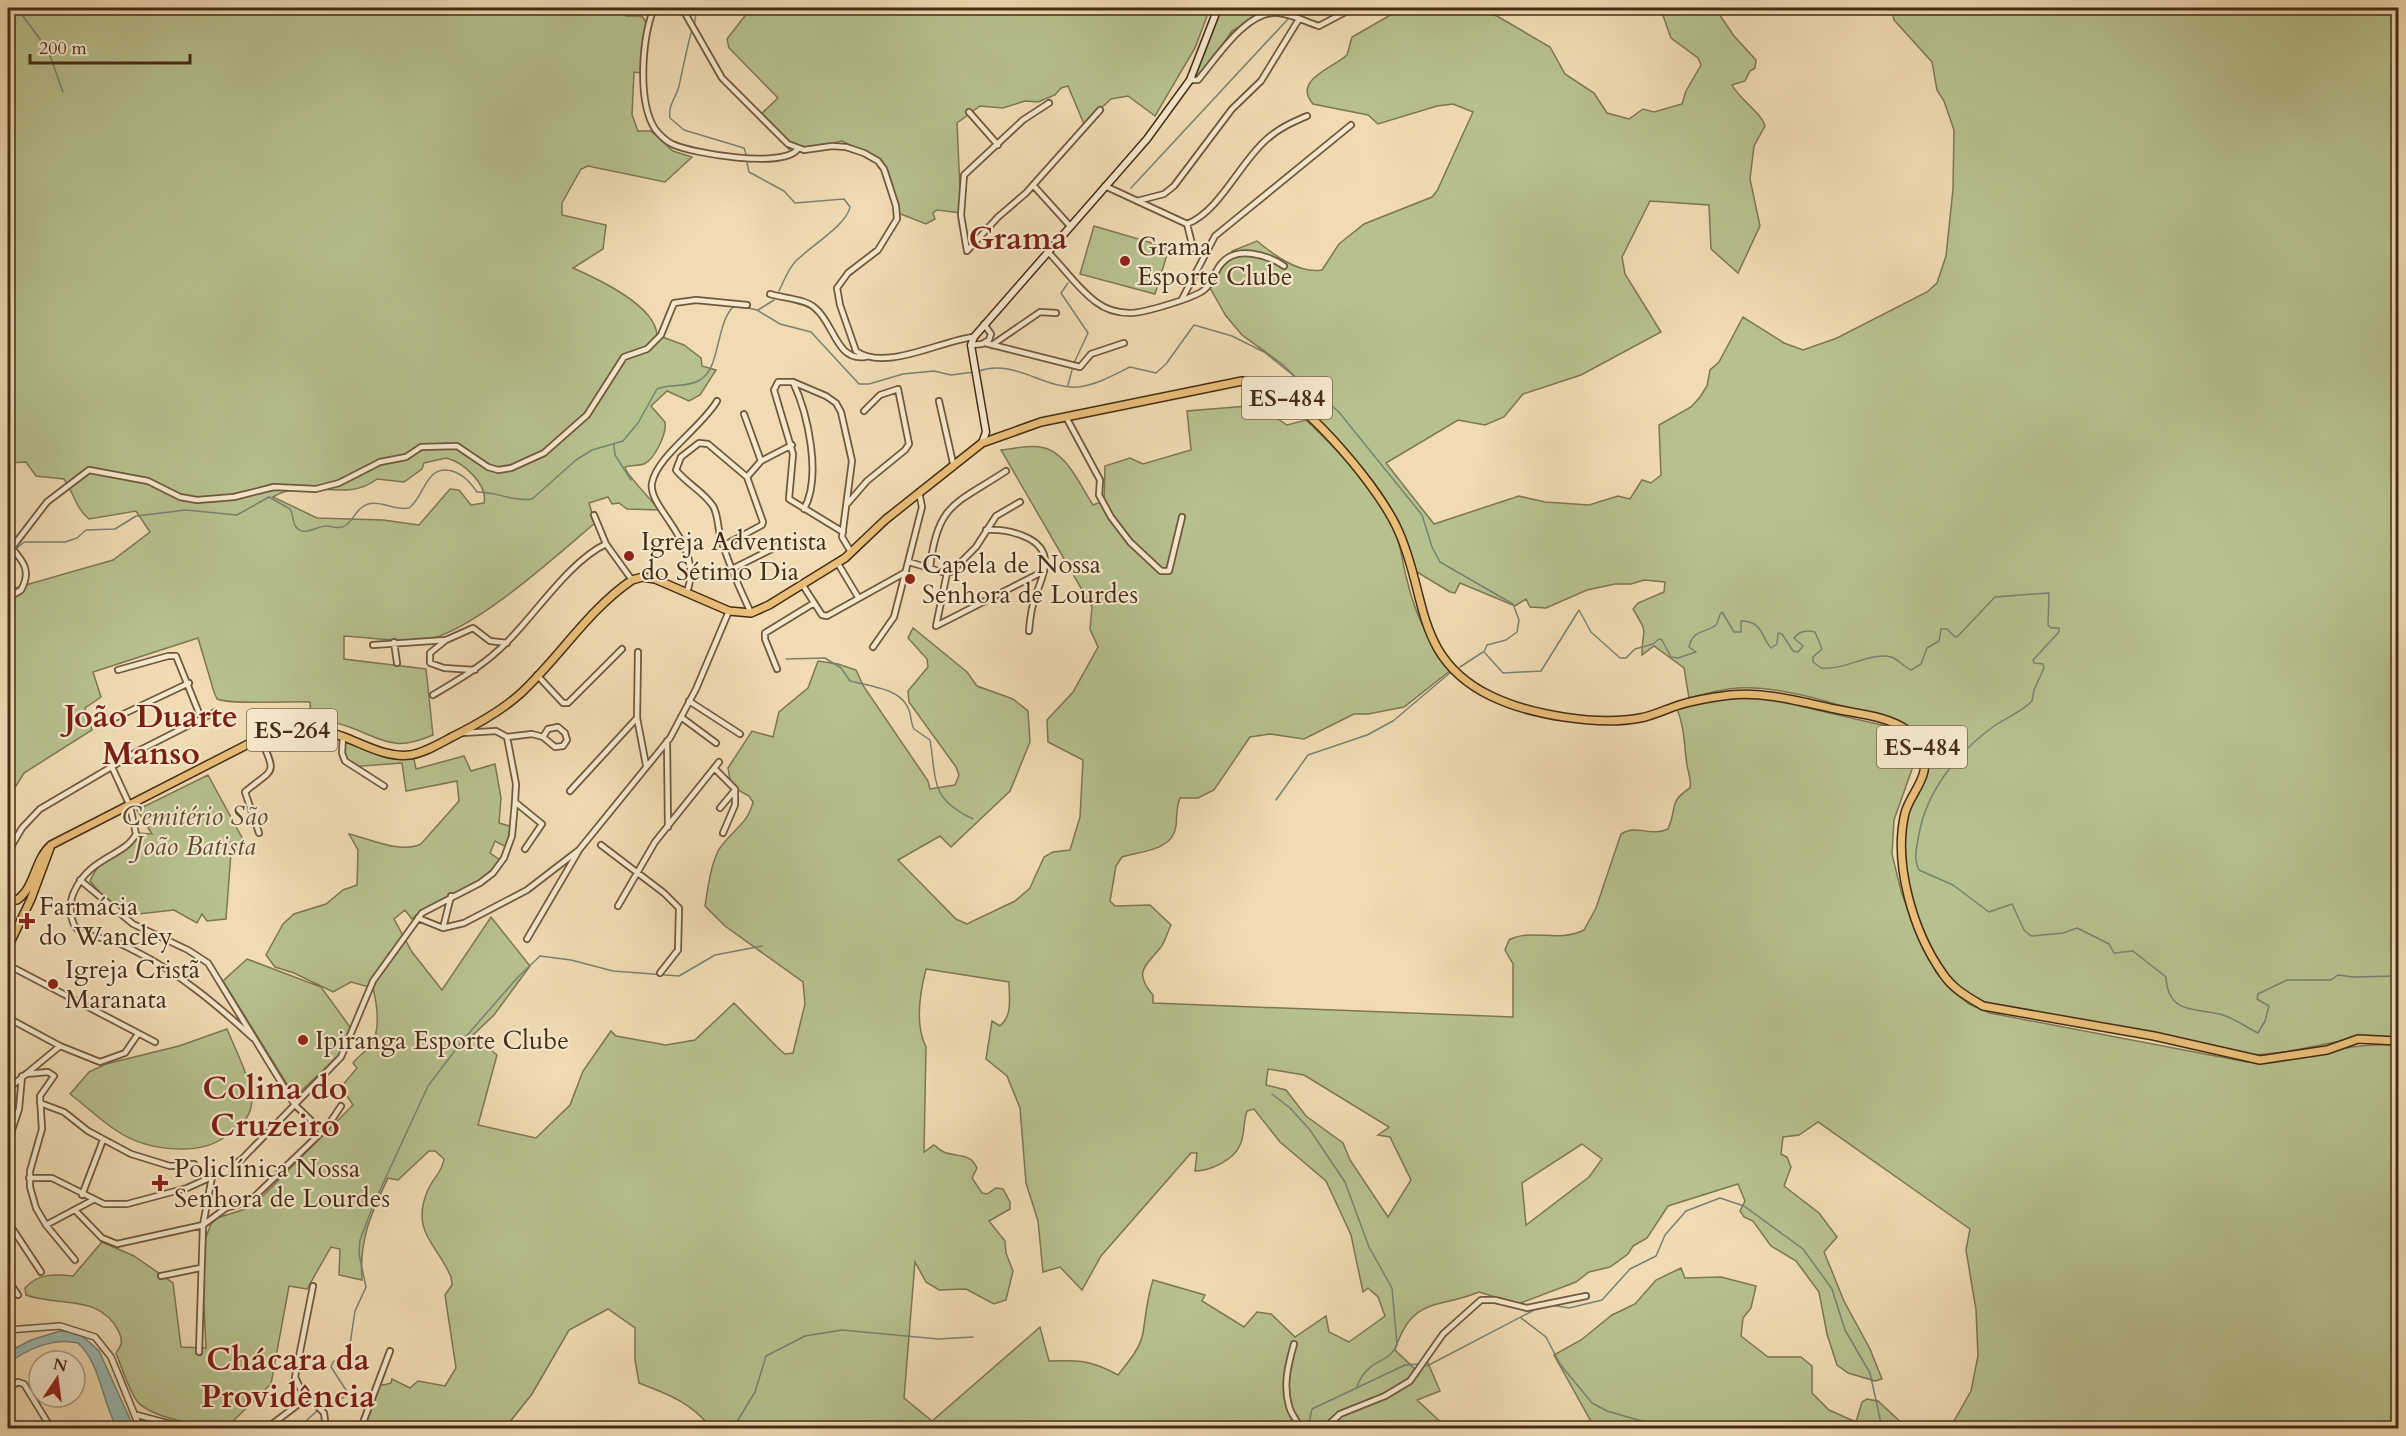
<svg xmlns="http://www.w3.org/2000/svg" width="2406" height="1436" font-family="Cardo,serif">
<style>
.green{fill:#b7c18e;stroke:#7e7652;stroke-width:1.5;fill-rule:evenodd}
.water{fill:#9bbab3;stroke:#798174;stroke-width:1.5}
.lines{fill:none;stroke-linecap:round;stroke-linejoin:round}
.stream{stroke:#798174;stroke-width:1.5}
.minor-casing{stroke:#70583d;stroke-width:8}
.tertiary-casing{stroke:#70583d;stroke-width:8}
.secondary-casing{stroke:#462c16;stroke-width:9}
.primary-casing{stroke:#462c16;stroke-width:10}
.minor{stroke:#f5e8cd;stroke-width:4.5}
.tertiary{stroke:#f5e8cd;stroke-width:5}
.secondary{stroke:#f5e8cd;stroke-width:6}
.primary{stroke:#e8be79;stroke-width:7}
.poi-dot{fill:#8f2418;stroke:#f5e8cd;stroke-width:2}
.labels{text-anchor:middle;stroke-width:4.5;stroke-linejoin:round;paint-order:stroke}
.shield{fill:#f5e8cd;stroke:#7a644d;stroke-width:1.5}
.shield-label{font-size:24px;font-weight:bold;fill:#462c16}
.poi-label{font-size:26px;fill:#462c16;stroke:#f5e8cd;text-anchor:start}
.park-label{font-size:26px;font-style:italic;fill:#5d4a2e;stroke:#f5e8cd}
.district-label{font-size:32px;font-weight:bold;fill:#7a1f14;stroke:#f5e8cd}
</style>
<rect width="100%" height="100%" fill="#f0dbb2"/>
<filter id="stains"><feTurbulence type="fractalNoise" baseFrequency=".00333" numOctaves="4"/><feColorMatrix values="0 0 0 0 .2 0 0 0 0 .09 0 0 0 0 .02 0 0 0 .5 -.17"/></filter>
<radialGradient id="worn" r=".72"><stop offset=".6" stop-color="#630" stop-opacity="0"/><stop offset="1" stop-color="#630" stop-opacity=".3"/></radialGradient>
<path class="green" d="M8,8H617L626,16H642L647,24L641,73L634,72L632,115L638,131H651L673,151L692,157L665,182L588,166L581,169L562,203V215L606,225L603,249L573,268C598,279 655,305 657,335L684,345L701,358L702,366L716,370L700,395L689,401L667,391L651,406L665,422C667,433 655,459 644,464C638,466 631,465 625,467C626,475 653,501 659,510L627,509L619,503L612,504L608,497L589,503L595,523C556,556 474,631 426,640C405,643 366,637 344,636V659L426,669L433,735C396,751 387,742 352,728C339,723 325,720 311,718L310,702C289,701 231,705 217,699L214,692L198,638L93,672L101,697L85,708L92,730L24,773L8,799V590L113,560L150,532L136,511L89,519C76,509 74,493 64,479L36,476L26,462L8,463ZM446,458C463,462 488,484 484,503L471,505L459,490L450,489L419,525L383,520L317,518L273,497C306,476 346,504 377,479L404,482L422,469L424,463Z
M751,8H1210L1195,48L1155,116L1128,96L1111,99L1084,124L1068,86L1061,88L1055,95L1038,102L1025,101L1003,108L980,106L957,123L961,213L937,210L933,213L935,219L926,224L898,213L877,158L842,141L792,153L760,115L778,98L729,48L727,39Z
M1219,8H1249L1254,19L1232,31L1211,61L1186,87L1205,52Z
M1414,8H1467L1497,16L1550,47L1565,74L1594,93L1607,113L1629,119L1643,109L1654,112L1682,104L1686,91L1701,65L1698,58L1671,38L1661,10L1666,8H1715L1734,36L1756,60L1755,68L1750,71L1745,81L1732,85C1740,100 1761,112 1765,126L1754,146L1750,179L1760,226L1738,273L1711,249L1709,205L1650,201L1622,257L1625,274L1661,332L1581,375L1523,394L1504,417L1485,425L1458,420L1386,463L1434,524L1519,496L1545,502L1589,505L1618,496L1630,499L1642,480L1651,483L1661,475L1659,425L1691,407L1700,397L1707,386L1710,370L1719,362L1743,317L1784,343L1803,350L1837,338L1927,292L1937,283L1946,256L1953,189L1954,130L1944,101L1937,90L1932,62L1894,20L1891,8H2398V1037C2347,1033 2299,1055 2247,1055L1999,1007C1983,1002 1967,996 1955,983C1925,952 1894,863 1902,820C1903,815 1907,809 1910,804C1925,770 1928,764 1911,731C1865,712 1788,685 1738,688C1721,689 1705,694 1689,698L1684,668L1654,646L1642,655C1642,625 1650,637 1633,609L1638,603L1664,592L1665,582L1644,580L1631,584H1615L1587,590L1546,608L1530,607L1526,599L1515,606L1460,583L1455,593L1450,592L1412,569C1398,491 1348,452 1293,400L1311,392L1282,364L1242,335L1226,316L1210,288L1232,251L1257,241C1274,255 1299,274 1322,270L1339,244L1364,224L1432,197L1437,191L1473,112L1453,104L1437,106L1378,124L1368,115L1313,104C1292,80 1333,68 1347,55L1352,37L1394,13Z
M1094,226L1169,248L1155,294L1080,274Z
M1248,406L1272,415L1287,425L1306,420C1338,451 1374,486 1393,526C1401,543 1402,562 1407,580C1415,614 1428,643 1451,670L1404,707L1368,714H1354L1304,739L1270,734L1250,737L1214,790L1198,798H1180C1176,808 1177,816 1176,826C1173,851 1141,851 1122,857L1116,866L1110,901L1115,906L1150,905L1171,925C1168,931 1165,941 1161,947C1147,965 1132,971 1153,995V1003L1513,1017V964L1505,950L1509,940C1530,928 1559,943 1584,930L1596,908L1621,834C1636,824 1651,837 1668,829C1678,808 1667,803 1690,788C1692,780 1688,773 1687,765C1684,746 1685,728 1677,709L1732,696L1761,697L1890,727L1906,737L1916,758L1894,820L1892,854L1901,891L1915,929L1936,972L1951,990L1969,1004L1990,1013L2247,1062C2299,1063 2347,1041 2398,1045V1428H1950L1971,1391L1978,1356L1976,1310L1966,1250L1970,1229L1818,1122L1799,1135L1783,1137L1781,1154L1787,1157L1791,1167L1784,1186L1819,1213L1837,1237L1824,1252L1844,1301L1870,1349L1882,1379L1875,1381L1848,1373L1837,1365L1827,1334L1819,1292L1796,1261L1771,1246L1753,1221L1744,1217L1740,1211L1745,1201L1738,1184L1668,1206L1647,1238L1633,1246L1628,1254L1610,1267L1589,1272L1576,1282L1518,1304L1479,1292C1438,1309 1412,1296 1395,1350L1416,1370L1425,1356L1440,1391L1417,1400L1447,1428H711C692,1403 668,1394 639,1383L635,1360V1328L608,1309L569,1330L532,1394L505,1428H360L376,1383L384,1385L391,1383L392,1379L410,1388L418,1381L445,1386L456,1368L445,1295L452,1285L451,1277C437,1244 411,1232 427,1192C432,1179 442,1173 444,1159L435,1151H429L398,1180L388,1178C371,1214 359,1239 362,1280L339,1275L340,1249L331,1247L307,1289L289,1286L271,1384L232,1422L231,1428C209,1428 151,1419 137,1401C128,1388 122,1368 116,1353C122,1345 123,1341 119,1332C100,1293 57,1307 26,1295L25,1288C38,1273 55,1274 73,1276L102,1242L134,1256L173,1283L181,1347L206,1348L202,1269L205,1240L211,1224L217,1218L252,1207L353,1105L341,1087L357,1068L353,1063C358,1056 366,1052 371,1045C381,1031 377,1004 373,988L351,982L333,992L294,973L275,967L266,955L283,924L294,914L326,904L343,890L357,885L358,850L349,834C371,839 400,854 421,844L459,801L457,781L406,791L402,763L349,767L344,752L343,735L377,752L413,754L416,769L464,756L471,771L495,764L501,798L499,823L513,827L508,848L495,841L490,853L500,860C484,889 436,895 412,919L405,910L394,919L412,952L442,990L491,917L530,966L494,1015L473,1035L497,1055L478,1125L536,1138L570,1105L583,1071L611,1031L616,1036L666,1045L695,1040L734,1003L778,1048L785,1054L793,1053L805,1004L803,982L725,926L705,906C708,888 710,868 718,851C729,832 748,825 753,802L749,796L731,786L728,768L752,731L773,737L779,712L808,688L818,661L838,664L856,670L864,687L928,781L930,789L955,785L959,775L956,767L909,702L908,691L928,667L927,659L908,638L913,628L967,672L977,686L1013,699L1028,711L1030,742L1010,791L951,847L940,836L898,860L956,919L967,924L1015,901L1030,888L1044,857L1053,852L1070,850L1080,817L1083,760L1048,742L1047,720L1073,692L1098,647L1090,629L1092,607L1001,450C1013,449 1028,445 1040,447C1066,450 1080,485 1093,505L1104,501L1105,466L1130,458L1143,464L1191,450L1187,411ZM926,969L1009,982C1009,998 1013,1015 1000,1026L992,1021L986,1059L1007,1076L1020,1108L1026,1183L1038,1221L1043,1272L1060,1267L1082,1290L1101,1256L1191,1153H1197L1195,1171C1210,1171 1234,1160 1240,1145C1245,1135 1243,1122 1247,1111L1254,1109L1280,1142L1326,1181L1351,1235L1363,1292L1368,1288L1378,1297L1385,1316L1349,1342L1329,1332L1326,1316L1295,1337L1271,1314L1257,1312L1244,1327L1202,1301L1205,1295L1153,1280C1147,1298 1146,1314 1143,1333C1140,1349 1128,1362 1118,1375C1091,1360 1079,1360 1049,1361L1040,1327L932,1421L904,1398L915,1262L926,1282L939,1290L966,1289L994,1304L1006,1300L1013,1271L1006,1253L1005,1241L989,1221L1010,1209V1202L1003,1189L996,1188L987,1194L982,1193L972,1178L977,1168C970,1151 953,1158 942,1151C939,1150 937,1147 934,1145L924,1152L926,1047C915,1025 920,992 926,969ZM1268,1069L1304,1075L1389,1127L1378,1135L1390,1137L1411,1180L1388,1217L1350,1160L1343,1143L1306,1116L1286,1090L1266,1085ZM1582,1144L1602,1159L1589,1177L1526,1225L1522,1183Z
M208,775L246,845L231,853L226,919L207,921L202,914L197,923L174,910L129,915L107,901L90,881C100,857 121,850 138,833L152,834L137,810Z
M247,959L321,987L350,1027L341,1053L295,1097L223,981Z
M227,1029C234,1047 256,1088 251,1107C248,1121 237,1130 225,1137C197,1157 145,1150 117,1131C100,1120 86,1106 70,1094L89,1072L106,1064L179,1046Z
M1681,1268L1685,1278L1721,1277L1756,1286L1751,1308L1743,1318L1741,1336L1768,1357H1801L1812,1366V1393L1829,1410L1856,1422L1862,1402L1867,1399L1878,1401L1907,1428H1589L1593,1425L1554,1355L1581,1340L1612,1315L1635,1304L1656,1280Z"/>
<path class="water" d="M60,1331L79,1333L99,1351L134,1428H117C102,1402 101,1364 78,1343C55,1337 26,1349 8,1364V1352L31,1340Z"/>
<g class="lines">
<path class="stream" d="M17,8L48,50L63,92
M1293,14L1300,8
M694,26L697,8
M691,33C686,52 683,68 679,86C676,98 668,105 670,118L684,130L744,148L746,154
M747,163L749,172L784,191L795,203L844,199L850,207C847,225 809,247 795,262C787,271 784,281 779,291
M1131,188L1288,19
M1068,283L1061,293L1088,333L1074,363
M743,307L757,310L780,324L811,332L859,384H869L903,374L934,371L951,375L974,372
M758,310L774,300
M979,371C1013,358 1046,390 1078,387C1096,385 1114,375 1130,367L1156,373L1166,364L1194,325L1232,336L1264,352L1338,411L1422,515L1432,547L1440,562L1513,604L1519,620L1517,632L1506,640L1487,645L1484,652
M1068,385L1072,370
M614,445L615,455L631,480
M16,549L24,542H65L77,538L86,530L115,529L136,516L186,510L237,515L269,497L290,509C294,515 292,522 296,527C304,537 317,526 326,526C333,526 339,530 345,526C354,520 356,508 368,504C382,500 394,511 409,508C425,497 425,464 452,471C464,475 470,482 477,492C495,491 512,502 532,499L576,460L592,450L623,441L638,423L657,389C670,383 685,388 698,381C721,371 715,325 733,307L738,306
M1485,653L1503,673L1541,671L1579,610L1591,632L1620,658H1626L1635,649L1653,644L1659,639L1662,640L1671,657L1678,658L1696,652L1689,647C1693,629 1706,633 1716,625C1719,622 1718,615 1722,612L1734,632H1741V621C1763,621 1761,637 1771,648L1777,644L1778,633L1782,634L1793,651L1798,652L1803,646L1794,638C1799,631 1807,630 1815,632L1822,649L1813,657V662L1821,668C1843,671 1873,651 1891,657C1898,659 1904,667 1911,670L1921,664L1927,648L1939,641L1941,629H1947L1955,637L1958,636L1995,597L2049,593L2048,625L2051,628H2059V632L2033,660L2034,663L2043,664L2044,668L2034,690L2032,701C2023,711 2006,718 1994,726C1958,752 1927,790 1919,834C1917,846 1913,858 1919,870L1953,885L1989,912L2012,904L2024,930L2031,936L2063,933L2077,928L2109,944L2114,953L2133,951L2166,977C2168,1016 2197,1007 2223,1015C2235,1019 2246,1027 2258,1033L2265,1021L2269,1006L2257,999L2258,994L2287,980H2331L2338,975L2353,977L2398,976
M786,659L825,658L841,668L850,681C868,686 898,688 907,706C912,714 910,722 914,729L930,740C937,783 930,798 973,819
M1460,667L1483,652
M1276,800L1308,755L1367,735L1393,721L1451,672
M1272,1094L1290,1108L1310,1130L1345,1182L1369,1247L1392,1288L1397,1345C1388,1365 1369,1357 1357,1386
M1551,1305L1569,1308L1602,1300L1630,1269L1656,1256L1665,1235L1686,1211L1720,1198L1744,1206L1803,1249L1832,1289L1845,1330L1870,1373L1882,1428
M1521,1318L1546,1337L1560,1364L1592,1403L1607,1411L1666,1428
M1427,1366L1538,1308
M325,1407L346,1396V1390L331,1367L333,1362L349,1351L355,1311L366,1287L359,1254L360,1240L374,1203L428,1086L463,1040L517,978L540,956L571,960L613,971L679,976L715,955L762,946
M298,1428L317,1411
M733,1428L755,1392L766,1356L805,1336L842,1330L938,1339L973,1337
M1308,1428L1312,1409L1405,1365L1419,1364"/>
<defs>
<path id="minor" d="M654,8C642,38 637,101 655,129C659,134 666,141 672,144C694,154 781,168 797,150
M682,8L722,78L788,144L804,150L832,146L846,147L864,153L878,161L884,169L896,206L897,219L878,250L848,273L837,288L840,305L856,351C885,372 942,340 974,337
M1190,80H1198C1216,59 1246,10 1278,13C1292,14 1306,22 1319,26L1353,8
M1049,103L1023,120L964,175L961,215L967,251L998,217L1026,193L1100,110
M969,112L998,145
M1033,185L1070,226
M1105,186L1187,224L1193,248L1206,253
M1137,201L1164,194L1174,186L1232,109L1261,81L1299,19
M1187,224C1220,211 1240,162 1267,139C1279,128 1293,122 1307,116
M1048,252C1064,268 1078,289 1096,302C1105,309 1118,313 1130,313C1144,313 1194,298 1204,290C1214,282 1214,272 1221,264C1236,245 1268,255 1284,266
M770,294C782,298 806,299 815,308C834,323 836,361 865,357
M1182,299L1215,236L1351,125
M985,343L1080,367L1091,354L1124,343
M971,345L982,344L989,340L991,334L984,324
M992,345L1040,312L1056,313
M793,382C808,414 822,477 804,509
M939,401L953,463
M744,414L761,461
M1066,417L1100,480L1099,495L1111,517L1130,542L1161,571H1169L1182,517
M747,477L761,461L792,445
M848,503L867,481L905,450L909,444L898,389L880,395L864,411
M594,515L606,544L632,580
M986,530C1006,529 1046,536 1045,563C1045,574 1039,585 1036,595C1031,607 1030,618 1029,631
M843,532L789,499L793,454L774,390L778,382H793L826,396L836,403L841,412L852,461L842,537L851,552
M723,546L762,525L763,522L747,477L708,444L699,443L681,457L676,470C687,484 703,491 713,506C719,517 717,527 721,538C728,564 740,589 751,613
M8,548L14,545L47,502L89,470L148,481L180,497L197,500L234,497L274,487L316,489L339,483L380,462L406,457L421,447L457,446L488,467L498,470L511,468L544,453L587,415L624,357L647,349L661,335L674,303L696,300L747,305
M837,562L858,597
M909,562L942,572H951L976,547L996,516L1020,502
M930,568C937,503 956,504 1006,471
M732,569L786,542
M947,573L936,626L1044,571
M802,584L822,615L827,616L906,572
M687,592C705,544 647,508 652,483C657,456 702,427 717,401
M8,598L21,590C32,571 23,561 11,547
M446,640L430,653V663L444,668L475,670
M394,642L397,663
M373,645L446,640L473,628L490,641L507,643
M873,647L894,617L922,507L919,492
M638,652L637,718L646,765
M777,669L765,639V633L814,603
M118,670L168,656H176L201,718
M537,675L563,703H568L622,649
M433,695C460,679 486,664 508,641C536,613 571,560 606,544
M689,701L740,734
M681,717L716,743
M90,721L115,718L189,683
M343,736L342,753L345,761L384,786
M507,737L532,734L543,737L555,747L563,746L567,740L565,733L558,727L548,729L543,737
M667,741L668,827
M112,767L130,806L136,834C124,857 90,856 74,892C69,902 69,923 79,931C87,937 100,937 110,940C119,942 127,947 135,951C179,973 216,1004 253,1038
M715,769L735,789V805L723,833
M570,791L637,718
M515,802L542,824L525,849
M720,808L735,790
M259,833L245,792C272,768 279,777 260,738
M601,845L664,893L679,908L678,950L660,973
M8,852L22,828L40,809L142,749L215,712
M80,880L133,924L188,950L208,963L295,1105L323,1132
M618,906L655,842L719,762
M418,918L443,928L464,923L527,890L579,850L670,738L696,689L729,611
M443,928L451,896
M527,939L578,852
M8,965L155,1042
M8,1018L60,1046L100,1062L125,1053L138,1034
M26,1074L48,1072L54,1076L40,1096L42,1129L30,1171V1187L36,1208L46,1225L75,1260
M8,1089L60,1046
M40,1103L64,1112L88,1131L131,1154L170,1166L194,1164
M8,1142L19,1109L22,1076
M29,1178H52L104,1204H127L187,1188L227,1170L242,1159L341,1057L373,981L422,913L480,883L493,873L504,858L512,836L515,802L516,784L507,737L496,731L462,733
M82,1195L103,1140
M75,1210L102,1238L117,1244L203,1225L226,1208L250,1201L327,1127L341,1106
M8,1222L41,1272
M46,1225L93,1200
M161,1276L200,1268
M8,1280L18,1295
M313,1286L295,1377L300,1388L324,1413L326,1428
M1294,1344C1288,1365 1283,1385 1289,1406C1291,1415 1298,1420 1299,1428
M199,1352L203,1225L212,1177
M8,1388L18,1382L24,1384L51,1428
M137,1415L186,1428
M267,1428L308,1397
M361,1428L390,1351
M1325,1428L1340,1414L1385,1396L1410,1381L1443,1334L1481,1300H1495L1527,1308L1586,1296"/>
<path id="tertiary" d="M8,1330L60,1326L95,1337L111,1357L140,1428"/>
<path id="secondary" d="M982,443L986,432L971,345L974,337L1147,139L1190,80L1218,8"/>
<path id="primary" d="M8,898L17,900
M17,900C36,886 34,860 51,845L260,738C288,729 316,726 344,737C365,745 387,758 410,755C424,753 439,744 452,737C476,725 500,712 520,694C559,658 588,610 632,580L643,577L655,579L729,611L751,613L769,605L845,558L885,520L982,443L1041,422L1242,381C1252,383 1262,384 1271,388C1311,407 1380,489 1398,530C1428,595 1413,658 1491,696C1530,715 1598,726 1640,718C1653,716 1666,709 1679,705C1695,700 1714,697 1730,695C1766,691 1805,703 1840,710C1861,714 1889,717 1907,730C1919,738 1927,756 1924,771C1921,786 1909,798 1905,813C1893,863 1913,932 1943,974C1953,989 1968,997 1983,1006L2154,1036L2260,1060L2327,1050L2358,1039L2398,1041
M8,947L31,899L50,848"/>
</defs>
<use href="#minor" class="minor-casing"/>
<use href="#tertiary" class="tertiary-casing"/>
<use href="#secondary" class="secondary-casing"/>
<use href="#primary" class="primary-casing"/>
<use href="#minor" class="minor"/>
<use href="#tertiary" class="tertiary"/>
<use href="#secondary" class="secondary"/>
<use href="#primary" class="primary"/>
</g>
<g class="poi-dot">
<circle cx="1125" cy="261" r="6"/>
<circle cx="629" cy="556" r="6"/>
<circle cx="910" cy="579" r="6"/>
<path d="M24 912h6v6h6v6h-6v6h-6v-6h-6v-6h6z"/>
<circle cx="53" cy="984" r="6"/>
<circle cx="303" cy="1040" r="6"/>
<path d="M157 1174h6v6h6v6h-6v6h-6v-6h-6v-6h6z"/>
</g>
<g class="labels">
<g class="shield">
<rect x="1242" y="377" width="90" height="42" rx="4.5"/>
<rect x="247" y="709" width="90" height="42" rx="4.5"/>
<rect x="1877" y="726" width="90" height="42" rx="4.5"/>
</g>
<g class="shield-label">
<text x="1287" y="406">ES-484</text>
<text x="292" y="738">ES-264</text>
<text x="1922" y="755">ES-484</text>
</g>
<g class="poi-label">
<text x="1137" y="255">Grama<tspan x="1137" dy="30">Esporte Clube</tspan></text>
<text x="641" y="550">Igreja Adventista<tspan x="641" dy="30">do Sétimo Dia</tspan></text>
<text x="922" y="573">Capela de Nossa<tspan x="922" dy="30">Senhora de Lourdes</tspan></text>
<text x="39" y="915">Farmácia<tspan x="39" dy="30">do Wancley</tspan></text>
<text x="65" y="978">Igreja Cristã<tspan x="65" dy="30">Maranata</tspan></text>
<text x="315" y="1049">Ipiranga Esporte Clube</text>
<text x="174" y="1177">Policlínica Nossa<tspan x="174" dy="30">Senhora de Lourdes</tspan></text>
</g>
<g class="park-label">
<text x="195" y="825">Cemitério São<tspan x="195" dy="30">João Batista</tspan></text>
</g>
<g class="district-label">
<text x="1018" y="249">Grama</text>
<text x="151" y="727">João Duarte<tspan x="151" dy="37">Manso</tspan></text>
<text x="275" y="1099">Colina do<tspan x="275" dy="37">Cruzeiro</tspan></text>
<text x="288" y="1370">Chácara da<tspan x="288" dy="37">Providência</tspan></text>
</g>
</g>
<rect width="2406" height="1436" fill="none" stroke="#f0dbb2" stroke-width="30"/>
<rect x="9" y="9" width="2388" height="1418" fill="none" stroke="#462c16" stroke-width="3"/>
<rect x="15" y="15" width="2376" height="1406" fill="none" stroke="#462c16" stroke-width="1.5"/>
<g transform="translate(57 1379) rotate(13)"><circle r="28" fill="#f5e8cd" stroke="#af9d84" stroke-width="1.5"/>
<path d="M0-4.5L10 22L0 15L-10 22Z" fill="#8f2418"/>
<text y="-9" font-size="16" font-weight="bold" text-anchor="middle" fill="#462c16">N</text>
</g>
<path d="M30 54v9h160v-9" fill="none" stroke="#462c16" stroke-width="3"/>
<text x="39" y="54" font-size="18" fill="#462c16" stroke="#f5e8cd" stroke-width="4.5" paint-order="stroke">200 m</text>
<rect width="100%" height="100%" filter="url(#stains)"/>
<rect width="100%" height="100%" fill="url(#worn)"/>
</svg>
